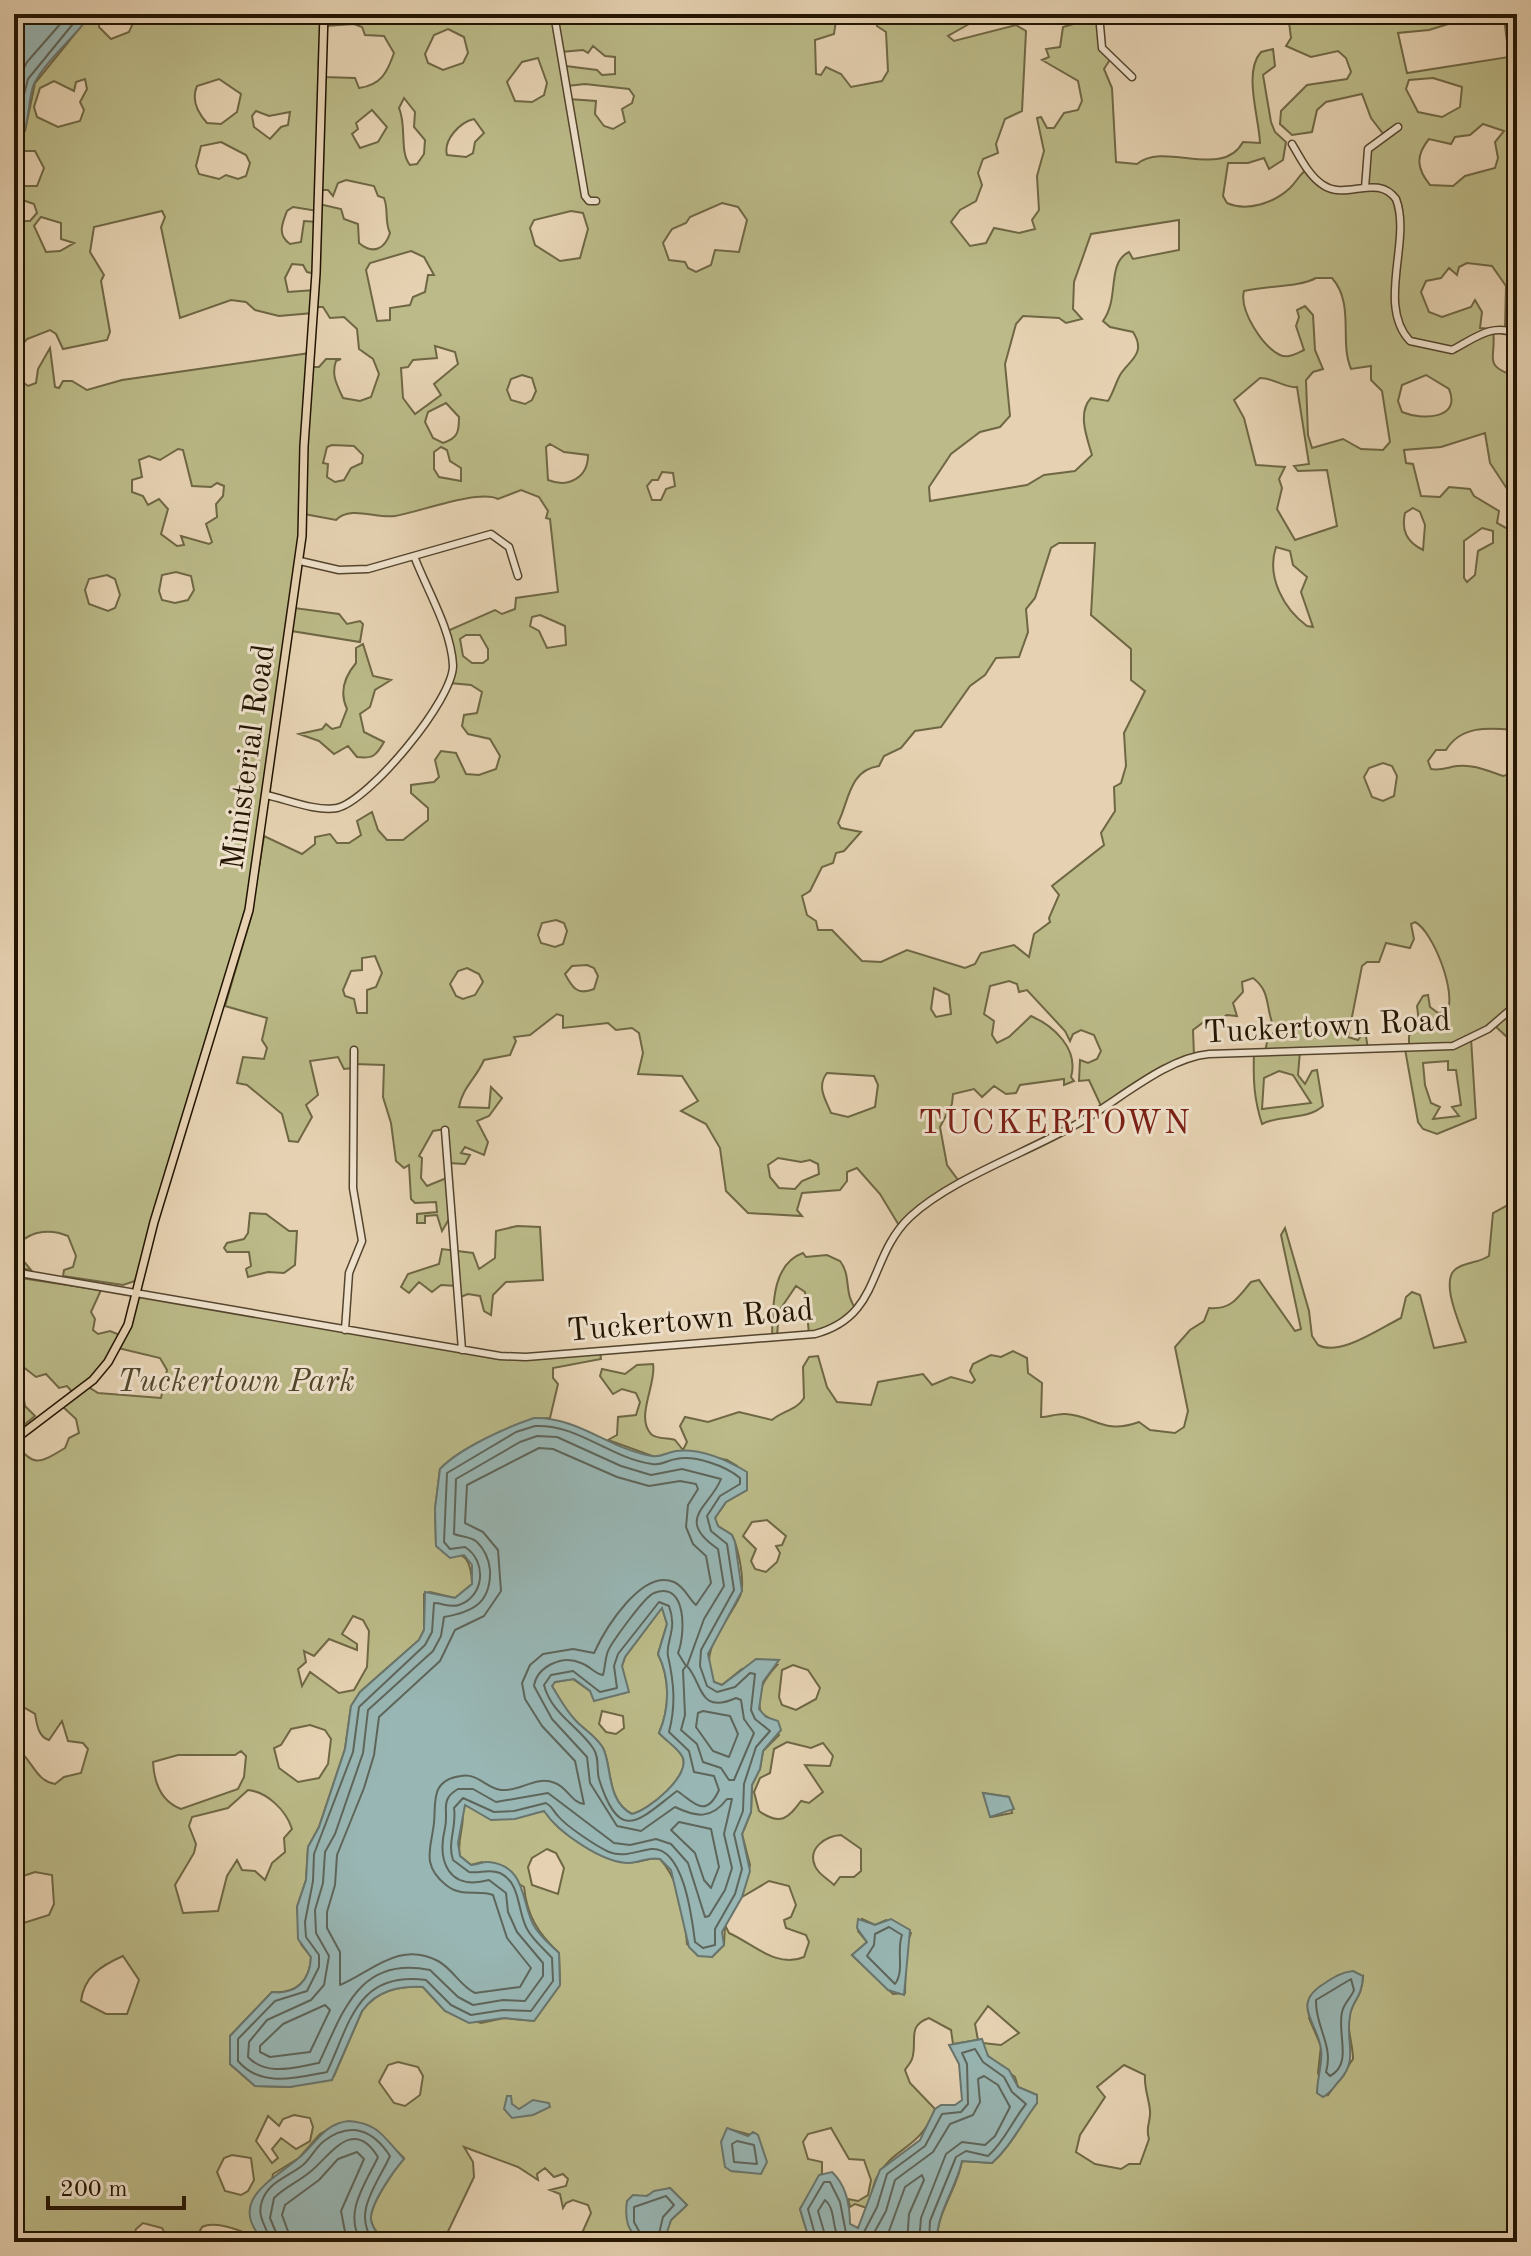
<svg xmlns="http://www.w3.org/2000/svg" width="1531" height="2256" font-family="'Old Standard TT',serif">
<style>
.green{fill:#bbba88;stroke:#6f6744;stroke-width:2;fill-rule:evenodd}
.water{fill:#98b6b4;stroke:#69756c;stroke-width:2;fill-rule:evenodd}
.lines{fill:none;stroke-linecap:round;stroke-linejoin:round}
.shore{stroke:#5e655a;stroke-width:2}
.minor-casing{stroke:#54442d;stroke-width:9}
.major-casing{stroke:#231401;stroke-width:10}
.minor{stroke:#efe2cd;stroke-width:6}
.major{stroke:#e6d2b2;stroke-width:7}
.labels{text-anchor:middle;stroke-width:6;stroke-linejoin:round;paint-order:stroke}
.street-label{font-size:32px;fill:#231401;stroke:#efe2cd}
.park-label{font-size:32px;font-style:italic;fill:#51462a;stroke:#efe2cd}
.neighbourhood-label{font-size:34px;letter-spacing:2px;fill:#7a1f14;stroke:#efe2cd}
</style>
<rect width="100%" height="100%" fill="#e6d2b2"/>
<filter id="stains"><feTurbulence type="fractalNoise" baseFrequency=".0025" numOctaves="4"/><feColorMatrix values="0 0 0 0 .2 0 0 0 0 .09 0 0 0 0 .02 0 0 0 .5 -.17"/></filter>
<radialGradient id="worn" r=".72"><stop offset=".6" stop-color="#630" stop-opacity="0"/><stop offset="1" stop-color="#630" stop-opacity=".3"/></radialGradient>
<path class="green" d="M91,14H100L99,27L111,39L129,32L133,23L129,14H479L482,23L488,24V20L496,23L513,14H837L834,34L815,40L816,74L821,75L826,67L841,74L851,87L882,81L888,71L886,32L877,26L878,14H968L969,24L948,36L954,41L1016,25L1026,31L1022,111L1005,119L996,144L998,153L983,159L978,173L982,185L976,201L960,210L951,222L970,246L986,243L994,228L1019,233L1035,229L1032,220L1039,210L1037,176L1044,151L1037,118L1041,117L1047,128H1054L1064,113L1078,110L1082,101L1078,81L1042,60L1049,57L1046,49L1060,47L1063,27L1073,24L1082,14H1100L1099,38L1111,58L1104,69L1112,88L1116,162L1137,164C1165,141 1222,180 1243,142L1260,143C1259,117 1243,72 1261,52L1273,49L1275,66L1263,75L1271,122L1275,132L1286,142L1283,160L1269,169L1264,158L1248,163H1228L1223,196L1227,203C1247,212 1274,203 1290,188C1297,181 1299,175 1307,169L1331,188L1367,186V149L1384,135L1371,118L1362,94L1326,102L1317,110L1312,132L1292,135L1280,124L1281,111L1307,85L1347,79L1351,72L1346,58L1338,51L1311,57L1286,46L1291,38L1288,14H1301L1303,23L1355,14H1457L1458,21L1429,30L1398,33L1407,73L1509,57L1504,18H1474L1481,14H1517V333L1505,329L1506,286L1492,266L1467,263L1459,267L1457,275L1449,268L1441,278L1426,281L1421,292L1429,312L1442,317L1471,307L1475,300L1482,312L1480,328L1493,329C1497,360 1481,365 1517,377V504L1490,463L1485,433L1441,447L1404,450L1406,463L1413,464L1421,496L1440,497L1449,487L1470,489L1474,496L1499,511L1497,523L1517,534V730C1491,728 1462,724 1446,750H1436L1428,761L1431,769C1442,771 1448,767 1457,766C1474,764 1488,771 1503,776L1517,772V1053L1509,1039L1493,1024L1471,1038L1476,1118L1437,1134L1423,1129L1418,1122L1405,1049L1409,1048V1036L1419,1022L1417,1006L1423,996L1428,995L1430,1007L1438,1013L1447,1012C1457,993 1433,931 1415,922L1411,924L1414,939L1410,948L1386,943L1379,962H1367L1362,966L1348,1037L1358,1040L1365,1030L1368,1049L1300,1051L1298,1075L1305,1084L1312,1071L1317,1070L1323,1106C1306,1121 1281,1114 1262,1124C1254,1099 1253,1080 1254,1053L1265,1052L1268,1037L1276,1031C1264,1011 1273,993 1253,978L1242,982L1243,992L1233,1003L1237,1016L1227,1015L1212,1024L1205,1021L1193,1030L1194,1055L1102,1108L1089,1080L1079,1081L1080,1060L1088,1063L1097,1059L1101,1051L1094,1035L1081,1030L1073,1034L1070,1041L1065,1031L1027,990L1019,992L1017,984L1009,981L990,986L984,1014L994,1021L992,1035L997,1043L1009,1037L1031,1016C1054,1026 1079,1049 1071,1077L1074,1081L1064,1085V1079L1020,1085L1016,1093L1006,1094L994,1086L982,1097L974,1089L953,1094L952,1104L940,1127L947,1165L961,1184L931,1200L900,1227L880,1194L857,1168L847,1172V1181L840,1190L802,1193L797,1210L802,1216L748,1213L726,1191L720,1148L706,1124L681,1111L698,1101L682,1076L638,1074L643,1053L639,1033L632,1028L616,1030L608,1023L563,1028V1016L557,1014L530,1035L514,1037L516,1041L510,1055L484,1060C477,1077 462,1088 459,1107L489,1108L491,1087L502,1098L489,1116L477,1121L488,1142L484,1155L465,1147L461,1153L470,1155L465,1164L448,1163L445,1129L433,1131L419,1156L422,1158L421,1178L427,1186L449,1177L452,1214L442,1231L437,1215L425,1216V1223H417V1214L437,1212L436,1202L415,1203L411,1199L409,1165L404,1168L396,1161L391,1123L383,1097L384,1065L354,1064L353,1068L344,1069L338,1057L310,1061L318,1095L306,1105L312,1117L298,1142L289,1141L282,1114L247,1085L237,1083L243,1057L264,1059L267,1048L262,1040L267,1018L225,1006L251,917L264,836L302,854L315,844V837L330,834L337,843H349L361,835L357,821L372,812L378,830L387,840H403L428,820V808L411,793V785L434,782L439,777L435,760L441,751L456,753L466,774L479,775L496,769L500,756L490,739L468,734L462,726L464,715L477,713L482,692L471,685L450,683L453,665L445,632L495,610L502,614L515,609L516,598L558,592L550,519L546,518L548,511L539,497L521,490L498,499C479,489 419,512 395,516C377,519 350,505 336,520L304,514L294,608L339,614L347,624L360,621L363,624L360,642L291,631L246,907L135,1281L123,1285L63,1276L64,1270L73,1267L76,1256L68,1236C52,1229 32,1230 20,1243L21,1258L31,1270L14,1267V376L28,386L36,383L38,369L50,348L55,387L59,388L63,381H72L87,390L122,380L310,353V367H319L326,359H341L336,361C331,375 337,385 343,398L360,401L371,397L379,374L373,359L359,349L357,329L344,317L330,318L323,307H314L313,313L279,316L255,310L246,302L231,300L180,318L161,227L165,217L162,211L94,227L90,252L104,275L101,281L110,332L107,340L63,349L56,334L50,330L27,339L14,354V221H30L37,213L34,204L14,197V186H37L44,168L35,151H25L14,159V143L25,131L35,83ZM354,24L362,27L365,35L384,36L394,53C387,73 381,85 359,88L355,78L323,77L325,26ZM448,29L464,37L468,53L463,63L443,70L428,63L425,54L434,35ZM593,46L605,56L615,57V74L602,75L597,70L566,66L561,52L583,50L588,53ZM538,58L547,83L544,95L532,102L515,101L507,82L522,62ZM1433,78L1462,87L1460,107L1442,117L1418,112L1406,89L1409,80ZM85,79L87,89L80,102L84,110L80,121L58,127L37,117L34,107L40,88L54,81L74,91L76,82ZM219,79L241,94L237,112L221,124L207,123C197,112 191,100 197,86ZM585,84L629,89L634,96L632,103L622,109L625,122L613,129L604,126L595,114L596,101L569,99L567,86ZM404,98L415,112L414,127L425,140L424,154L417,164L410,165C399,152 407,126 399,108ZM372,110L387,127L378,142L360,148L352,134L358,129L356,123ZM256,111L269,116L290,112L288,125L281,127L270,139L254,127L252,116ZM474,119L484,133L475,142L473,153L466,157L447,155C443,140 460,122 474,119ZM1483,124L1504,131L1495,142L1498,158L1495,168L1465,176L1453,186L1430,185C1417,169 1415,156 1429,139L1451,144L1455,137L1470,135ZM221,142L246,155L250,163L246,176L238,179L226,175L219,179L199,174L196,166L201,146ZM346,180L374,186L378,196L384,198C389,211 384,220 390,233C385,249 373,255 359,243L358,224L344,219L341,209L319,204L320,190H328L333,196L338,183ZM722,203L738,207L747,220L739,252L715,250L711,265L696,272L688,268L685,262L669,260L663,243L672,229L686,223L690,217ZM293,207L318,211V222L304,221L301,242L290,244C277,235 282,224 287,211ZM571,211L583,213L588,229L580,258L560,261L535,245L530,228L534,220ZM41,217L61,223V239L74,243L60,251L46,252L34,226ZM1179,220V250L1133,259L1129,252C1106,263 1120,298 1103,321L1110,327L1133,332C1148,355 1126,362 1119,377C1115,385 1113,393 1108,401L1091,398C1077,413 1087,438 1092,455L1075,471L1044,475L1027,485L930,501L929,487L951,454L980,432L1000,427L1010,416L1005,364L1016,324L1023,316L1059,318L1066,323L1082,319L1073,309L1074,282L1091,234ZM411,251L424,257L434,275H428L425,292L413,297L410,305L390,308V320L377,321L366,270L370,263ZM292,264L303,265L307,272L316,274L315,290L288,292L285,278ZM1316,278H1332C1355,304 1339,341 1351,369L1371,366V380L1382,391L1390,442L1383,450L1361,449L1343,439L1312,448L1308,435L1306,380L1313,372L1323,369L1315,350L1313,315L1305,306L1297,310L1299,317L1296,326L1304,350C1297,353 1288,359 1280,355C1262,346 1239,310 1244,291C1267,285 1297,288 1316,278ZM435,346L455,352L458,364L434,384L441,395L415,414L403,398L401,368L408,367L413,360L437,358ZM522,375L532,378L536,391L532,400L525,404L511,400L507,390L511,379ZM1426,375L1449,389C1462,420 1421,420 1402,412L1398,401L1402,385ZM1260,378C1274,378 1287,389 1297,387L1309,464L1294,466L1298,471L1327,470L1337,526L1295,540L1277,509L1282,488L1279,479L1285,467L1256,465L1244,418L1234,400ZM446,403L459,417C459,432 458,438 443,443L433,438L425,422L428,412ZM550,444L564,452L588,455C588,478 568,488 548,480L546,447ZM332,445L354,446L363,455L362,463L351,468L344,480L335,482L327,477L328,464L323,463L327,447ZM441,447L447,450L450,461L461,468V481L439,477L434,469V452ZM178,449L183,450L192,486L211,487L217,483L224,486L223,496L216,504L217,517L206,524L212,542L209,544L181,536L184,545L177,546L161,534L168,509L159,499L148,505L143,496L132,492V480L142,477L139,460L149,456L160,460ZM662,472L673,473L675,486L666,489L661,500H652L647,486L652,480H658ZM1413,508L1420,512L1425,525L1423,550C1407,542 1401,531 1405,513ZM1482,528L1493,531V543L1478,551L1475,575L1467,582L1464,578V541ZM1059,543H1095L1091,615L1131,649V680L1145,691L1124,733L1126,766L1121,783L1114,787L1115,811L1101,833L1104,845L1052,886L1059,895L1049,918L1050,922L1034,934L1029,957L1014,945L981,953L975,964L965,968L907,950L881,962L862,961L832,930H818L816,921L807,915L802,896L810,891L822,867L833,863L836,853L844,851L861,832L841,828L838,823C849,801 849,770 879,766L884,756L901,748L915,731L941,727L970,686L985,675L996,658L1019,657L1028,632L1026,609L1035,598L1051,548ZM1276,547L1290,551L1293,565L1307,577L1301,592L1313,627L1307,626C1284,609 1266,577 1276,547ZM176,572L191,576L194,590L188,600L175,603L162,600L159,591L162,575ZM107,575L115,579L120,595L115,608L108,611L89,604L85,590L89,579ZM540,615L565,626L566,645L547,648L539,631L530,626L532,617ZM480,635L488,649V659L483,663H472L463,656L460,639L466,635ZM1383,763L1392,766L1397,776L1394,796L1383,801L1372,797L1364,777L1369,768ZM556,920L564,923L567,931L563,944L555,947L541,943L538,935L542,923ZM375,956L382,973L376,987L367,990V1013H357L354,999L345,996L343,990L351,971L362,970V958ZM587,965L594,968L598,976L594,989C577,996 572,987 565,974L572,966ZM467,968L479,974L483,982L475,995L463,999L456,996L450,984L458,971ZM934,988L949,995L951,1014L936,1017L931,1009ZM1448,1061V1070H1456L1461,1105L1452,1107L1459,1116L1433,1119L1440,1107L1431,1103L1425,1085L1423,1063ZM1279,1071L1293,1075L1311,1103L1262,1109L1264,1078ZM827,1073L874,1076L878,1085L875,1107L848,1117L831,1113C826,1100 816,1087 827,1073ZM778,1158L801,1162L810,1160L818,1164L819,1174L802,1181L795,1189L779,1188L770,1177L768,1165Z
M363,644L373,676L391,680L375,690L370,707L360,714L364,732L384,742C376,756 373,759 357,757L348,746L334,754L319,741L299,734L322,729L326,724L332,729L340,727L347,709C339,692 345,676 356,663V648Z
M1517,1200V2242H974L964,2239L937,2242C936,2213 957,2190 962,2161L992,2163C1011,2146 1021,2124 1037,2103V2095L1018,2087L1015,2077L988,2056L982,2043L1001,2045L1019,2033L988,2006L975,2024L978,2040L953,2044L951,2030L929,2018C906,2026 918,2041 912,2059C911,2063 907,2066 905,2070L910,2083L935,2109C920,2150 894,2146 877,2177C872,2185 872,2198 867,2208L855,2204L850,2207L848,2199L858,2201L868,2195L871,2180L864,2160L849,2159L831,2128L808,2134L803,2142L808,2159L822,2162V2173L800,2209L810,2242H662L671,2220L687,2205L670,2188L643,2197L641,2241L646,2242H578L591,2213L588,2205L573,2200L566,2203L563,2208L560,2194L550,2190L566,2186L568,2179L563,2174L554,2177L545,2168L537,2174L538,2180L518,2167L464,2147L473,2162L474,2177L443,2242H385C380,2236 372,2229 371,2220C369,2205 395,2169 404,2158L396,2150L331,2128L320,2134L299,2158L273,2174L261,2237L265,2242H252L248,2234C236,2229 214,2221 202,2227L195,2240L170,2242L162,2228L143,2223L136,2229L132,2242H14V2024L21,2025L24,2006L20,1995L14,1993V1926L49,1915L54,1904L52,1875L35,1872L14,1879V1740L15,1747C32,1758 35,1781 55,1784L64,1777L81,1773L88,1749L83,1743L68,1741L62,1721L49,1740C38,1737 37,1724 35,1714L20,1705L23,1690L14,1680V1443C35,1466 37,1465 65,1448L69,1438L79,1433L76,1419L61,1405L74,1394L67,1386L59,1388L46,1374L36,1377L22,1366L14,1371V1277L101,1290L91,1312L95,1319L93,1330L98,1334L110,1331L122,1336L137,1292L509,1358L600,1352L601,1359L553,1368V1378L558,1384L550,1418C522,1418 459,1449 440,1469L435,1509L436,1545C462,1556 471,1552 472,1584L455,1598L430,1592L424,1594V1630L419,1640L360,1692L351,1706L345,1749L319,1827L308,1847L306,1880L297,1907L301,1944L311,1957C310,1981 296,1994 272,1992L230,2036V2064L255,2086L290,2087L334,2076L362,2011C377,1990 399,1986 423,1987L445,2011L481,2023L504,2018L534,2021L560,1985L559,1953C538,1933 527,1916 524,1887L482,1862L471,1865L460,1856C456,1840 466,1825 462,1808L465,1805C490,1817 519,1814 545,1811C559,1835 600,1858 629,1862C640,1864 649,1856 660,1859C679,1879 685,1916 687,1944L712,1957L724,1945L725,1925L729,1933C752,1943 777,1969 804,1957L809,1942L806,1935L786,1928L784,1920L791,1917L796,1905L789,1886L769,1881L742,1897L750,1865L742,1834L751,1812L752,1785L760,1769L763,1751L779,1735L772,1720L761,1713C755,1693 764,1679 777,1665L742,1669L722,1685L714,1682C697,1650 727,1624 740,1596C746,1582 738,1548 732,1535L718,1526L715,1518L726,1502L747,1490L737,1466L727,1460L683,1451L655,1457L608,1440L617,1435L618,1417L636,1415L640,1402L636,1393L622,1389L613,1394L600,1376L602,1369L625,1374L637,1365L653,1364C657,1383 635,1417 651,1434C655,1439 669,1438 675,1440L683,1450L687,1442L680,1426L685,1417L708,1422L739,1412L772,1420C782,1411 797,1410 804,1398L803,1367L809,1357L818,1356L827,1387L837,1402L871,1405L878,1382L923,1374L932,1385L951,1377L972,1383L975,1380L970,1371L973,1364L991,1355L1001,1357L1013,1351L1027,1358L1028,1373L1042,1383L1041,1417C1049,1417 1058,1413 1066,1414C1095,1416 1103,1435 1139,1422L1150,1430L1175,1433L1184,1427L1188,1411L1175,1347L1190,1330L1204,1321L1209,1308C1232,1310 1238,1297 1251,1282L1259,1280L1295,1331L1301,1329L1281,1235L1285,1228L1309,1311L1312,1336L1318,1345C1340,1357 1380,1328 1401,1318L1406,1297L1412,1292L1420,1295L1434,1348L1466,1342C1460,1324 1437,1276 1459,1267C1469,1262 1480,1262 1489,1256L1493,1213ZM118,1348L160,1358L167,1370L161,1398L98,1393L87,1386ZM767,1520L786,1536L782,1545L776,1546L780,1553L777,1562L766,1572L755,1569L751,1561L756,1549L743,1536L752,1522ZM353,1616L363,1620L369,1631L367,1667L354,1690L339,1693L310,1672L302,1686L298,1669L306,1662L304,1651L314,1656L329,1639L357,1650V1644L342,1634ZM793,1665L808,1670L820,1688L816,1699L796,1710L782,1705L779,1697L782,1670ZM310,1725L325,1730L331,1739L328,1764L319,1778L298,1782L279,1768L274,1748L281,1745L291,1729ZM787,1742L811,1748L823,1743L833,1756L830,1766L805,1765L823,1792L809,1803L801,1801C789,1817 781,1827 759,1811L754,1792L760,1778L770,1773L774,1749ZM241,1751L246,1756L244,1777L238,1789L181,1809C160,1801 154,1782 153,1762L178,1755H235ZM248,1790C267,1792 286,1810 292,1829L284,1838L285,1852L272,1863L265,1880L255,1871L242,1870L237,1860L227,1876L218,1911L183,1913L175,1885L194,1853L196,1844L189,1826L192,1817L228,1808ZM983,1793L1009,1797L1012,1813L991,1817ZM841,1835L861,1849V1871L854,1877H840L834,1885C828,1879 818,1874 815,1866C807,1848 826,1836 841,1835ZM547,1849L556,1853L564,1868L558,1894L532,1885L528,1867L532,1858ZM862,1919L875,1925L886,1920L911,1933L906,1947L905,1993L893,1994L852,1955L867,1942L858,1931ZM123,1956L139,1980L127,2014H106L81,2001C84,1977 100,1966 123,1956ZM1363,1976C1362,1997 1354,1998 1350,2013C1346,2030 1353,2043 1353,2059L1328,2095L1318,2073L1321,2046L1309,2018ZM398,2062L418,2067L423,2076L420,2095L405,2106L394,2103L379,2082L388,2065ZM1124,2065L1145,2075C1144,2089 1149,2098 1150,2111C1151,2122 1145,2127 1149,2139L1140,2164H1129L1121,2169L1095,2164L1076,2152L1080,2135L1105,2097L1097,2087ZM294,2115L310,2118L313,2127L310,2141L296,2149L281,2138L272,2149L278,2158L272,2163L256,2141L268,2116L279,2126L283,2119ZM729,2129L751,2135L752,2172L731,2171C720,2159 721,2142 729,2129ZM232,2155L251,2158L254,2180L248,2191L241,2195L225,2191L217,2172L224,2158Z
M250,1213L266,1214L289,1231H297L295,1265L284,1273L268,1272L248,1277L246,1269L251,1266L249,1252H227L224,1248L227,1243L244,1239L248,1233Z
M517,1226L540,1227L543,1280L506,1282L493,1295L491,1315L484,1311L480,1296L468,1294L458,1298L457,1286L441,1285L432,1292L419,1282L409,1293L401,1287L408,1274L439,1264L442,1249L473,1253L479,1269L495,1258L496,1231Z
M803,1253L806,1257L827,1255L840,1261C852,1276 843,1295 857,1310L849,1319L809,1334L805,1292L796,1286L779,1311L777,1336L772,1337C773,1309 771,1264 803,1253Z
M14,1378L22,1389L25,1406L35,1416L14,1433Z
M662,1607L667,1624L658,1654C670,1678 670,1708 659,1733C666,1740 678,1748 682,1756C693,1774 648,1811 632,1814C606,1801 612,1765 603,1748C596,1736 586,1731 577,1722C566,1712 559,1698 552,1686L555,1682L573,1679L590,1691L622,1666L625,1657ZM602,1711L623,1716L624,1728L616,1734L606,1732L599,1724Z"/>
<path class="water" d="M14,14H91C75,37 46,60 34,84C26,103 32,132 14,143Z
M534,1418C579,1417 609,1449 652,1456C661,1458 667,1452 676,1451C701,1448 727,1460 747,1472V1490L726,1502L715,1518L718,1526L732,1535L735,1542L742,1591L708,1654L714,1682L722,1685L756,1659L779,1660L763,1682L759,1709L766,1717L778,1721L781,1730L763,1751L760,1769L752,1785L751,1812L742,1834L750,1871L742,1897L722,1932L724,1945L712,1957L698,1956L689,1947L671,1870L660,1859C649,1856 640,1863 629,1863C602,1863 558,1832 544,1811L515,1819L491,1820L465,1805L458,1843L460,1856L471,1865C478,1865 483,1861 489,1862C526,1866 521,1900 533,1924C539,1936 550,1944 559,1953L560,1985L537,2017L534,2021L504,2018L469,2023L445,2011L423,1987C399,1986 377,1990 362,2011L332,2080L290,2087L255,2086L230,2064V2036L272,1992C296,1995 310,1981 311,1957L298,1939L297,1907L306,1880L308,1847L319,1827L345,1749L351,1706L360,1692L419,1640L424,1630L425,1592L455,1598L472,1584V1565L464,1555L450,1558L436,1546L435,1509L440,1469C460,1448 507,1427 534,1418ZM662,1608L667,1624L658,1654C670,1678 670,1708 659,1733C665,1740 678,1748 682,1756C693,1774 648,1811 632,1814C606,1801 612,1765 603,1748C596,1736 586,1731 577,1722C567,1712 559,1698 552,1686L555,1682L574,1679L590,1691L594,1701L629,1692L622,1666L625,1657Z
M983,1793L1009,1797L1014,1809L990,1817Z
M858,1919L875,1925L891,1919L910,1930L904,1995L888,1990L852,1955L867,1942L857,1928Z
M1353,1971L1363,1976C1362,1999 1352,2000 1350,2016C1345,2041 1359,2059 1340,2080C1334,2086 1331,2093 1323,2097L1317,2093C1317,2078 1323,2063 1321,2049C1317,2021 1290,2004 1325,1983C1334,1977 1342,1972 1353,1971Z
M982,2039L988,2056L1009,2070L1018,2087L1037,2095V2103C1021,2124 1011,2146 992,2163L962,2161C956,2189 936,2213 937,2242H810L800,2209L819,2175L832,2172C846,2185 850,2206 850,2224L858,2228L880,2170L920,2140L935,2109L941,2105H955L962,2100L959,2064L949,2045Z
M507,2096H511L512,2104L519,2109L533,2100L549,2103L550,2107L533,2115L512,2118L504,2109Z
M349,2121C379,2123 385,2139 404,2159C395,2169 369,2205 371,2220C372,2229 380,2236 385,2242H265C223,2200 277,2178 301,2156C317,2141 326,2123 349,2121Z
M727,2128L748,2136L753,2132L758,2135L767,2162L761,2174L731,2171L725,2167L721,2142Z
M670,2188L687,2205L671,2220L664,2241C634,2246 623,2229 627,2201L633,2195L647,2196L654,2191Z"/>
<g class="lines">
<path class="shore" d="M14,88L27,62L69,14
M14,134L28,79L81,14
M535,1426C578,1424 610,1458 652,1464C662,1466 667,1460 676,1459C695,1455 726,1466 740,1478V1484L720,1496L707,1516L711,1531L727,1544L734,1590L701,1650L700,1666L707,1686L717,1692L735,1687L750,1673L755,1674L751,1710L755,1719L770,1731L756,1747L744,1784L743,1811L734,1834L742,1869L735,1894L715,1929V1945L703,1948L695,1942C692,1919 684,1846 651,1849C636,1851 624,1858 609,1852C596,1846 566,1826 558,1816C553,1811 553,1807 546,1803L514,1811L494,1812L463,1798L454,1808C457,1826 447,1843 453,1860L469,1872C480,1874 488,1868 500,1873C521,1883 517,1911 527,1929C533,1940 544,1949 552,1958L553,1981L531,2011L503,2010L471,2015L451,2005L426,1980C357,1971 350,2023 327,2072C296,2078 261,2088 238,2061V2039L275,2001L307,1991L319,1967V1955L306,1937L305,1922L313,1881L314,1854L353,1752L359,1707L425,1645L432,1632L434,1603C442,1603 450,1608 459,1605C485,1596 487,1561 465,1547L450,1549L444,1542L447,1473L516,1432Z
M537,1436L557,1437L621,1466L651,1475L682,1469L721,1479C710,1507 674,1519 718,1549L724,1586L704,1619L687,1666C703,1683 698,1715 736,1698L741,1700L744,1719L754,1733L734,1780H729L721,1768L703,1762L697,1744L681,1730L685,1715L683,1670L686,1666L678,1653C685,1636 688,1580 654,1593C645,1596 612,1642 608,1651C605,1659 605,1668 603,1675C595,1674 590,1666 581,1663C562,1654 537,1667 534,1686L552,1719L587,1757L590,1783L617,1826L641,1831L675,1807C696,1817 711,1820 727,1799H732L724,1834L732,1868L725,1890L709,1916L705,1917L688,1863L671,1844L656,1839L630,1845L614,1843L548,1793L496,1802L473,1789H458C439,1800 449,1810 445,1828C437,1861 448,1891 489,1880L506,1893L508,1912L517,1932L543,1963V1976L525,2001L503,2000L473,2005L458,1997L430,1970C359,1955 343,2012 319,2063C295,2067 267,2077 248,2057L249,2042L267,2020L311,2000L324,1985L329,1956L316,1933L315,1910L323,1883L325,1852L335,1834L363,1753L368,1710L433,1651L441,1636L444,1617C473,1612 491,1603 490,1570C489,1559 485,1550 477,1542C470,1536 461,1537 454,1534L456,1479L520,1442Z
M539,1448L553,1449L617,1477L649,1486L680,1481L696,1484L698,1489L688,1505L686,1527L693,1544L706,1556L711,1583L696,1605C688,1598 685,1587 674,1582C642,1568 605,1629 594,1653L573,1649L543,1654L530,1665L522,1683L525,1699L542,1726L575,1761L584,1804C572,1803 568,1788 555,1783C535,1775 521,1792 501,1790C486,1788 478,1773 461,1776C430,1780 436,1802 434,1823C431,1849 421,1865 446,1885C462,1898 478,1889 493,1895L507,1938L531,1968L520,1987L475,1993C460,1986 453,1969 438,1961C399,1940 370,1973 340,1985V1952L327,1928V1912L335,1885L337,1855L364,1788L374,1755L379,1717L440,1661L455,1630L484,1616L501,1591L498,1550L483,1532L465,1523L467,1485Z
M659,1602L669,1606C678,1630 665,1642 668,1656C674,1683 676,1705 669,1732L689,1751L694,1772L714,1776L719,1790C705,1821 692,1800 677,1791C640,1819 620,1846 599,1779C596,1768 600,1758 593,1748C578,1726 551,1713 544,1685L551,1675L573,1671L600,1692L617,1688L614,1666L618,1654Z
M703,1711L730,1716L738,1734L729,1757L713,1751L696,1727L698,1713Z
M679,1822L711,1829L719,1867L711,1888L704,1880L695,1853L671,1830Z
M889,1927L902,1935C896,1951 905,1970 895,1984L867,1956L874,1945L875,1934Z
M1351,1979L1354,1990C1351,1998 1344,2003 1342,2012C1337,2035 1353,2064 1330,2076L1326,2072C1334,2045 1315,2027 1316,2000Z
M325,2005L330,2010L310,2052L270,2057L260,2052V2046L283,2024Z
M737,2141L754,2145L757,2164L734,2162L732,2144Z
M270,2242C268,2227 256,2218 262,2201C269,2181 288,2177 303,2165C311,2158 316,2147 324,2141C351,2121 373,2130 390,2156C378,2183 350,2215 375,2242
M280,2242L270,2218L274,2198C285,2187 298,2182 310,2172C331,2155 353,2116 378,2157C366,2183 342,2214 362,2242
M292,2242L282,2215L285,2205L319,2180L338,2159L357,2152L364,2159L341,2211L347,2242
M645,2242L634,2222V2207L666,2196L674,2205L663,2217L657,2242
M817,2242L808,2209L824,2182H830L840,2202L846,2233L853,2236L863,2234L877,2207L887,2174L925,2146L942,2114L961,2112L968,2104L967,2064L962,2053L975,2049L983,2062L1004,2077L1012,2092L1026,2104C1012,2121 1005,2141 988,2156L966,2151L956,2157L930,2221L929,2242
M827,2242L818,2211L825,2200C837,2210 830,2229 842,2242
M869,2242L886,2211L895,2180L933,2152L950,2124L973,2115L980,2102L978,2079L984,2076L998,2085L1010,2107L995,2136L985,2145L962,2142L946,2154L921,2218L919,2242
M885,2242L905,2187L922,2175L924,2180L909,2214L907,2242"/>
<defs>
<path id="minor" d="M554,14L585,196L589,201H596
M1099,14L1102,48L1132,77
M1292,144C1301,159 1309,176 1323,185C1346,201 1377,173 1396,199C1412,240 1376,305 1410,341L1452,350C1474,339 1492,322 1517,334
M1365,188L1368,149L1398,127
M300,561L339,570L368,569L491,534L509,547L518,576
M266,795C286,799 316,812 337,808C369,801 454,699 453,665C451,629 427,590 414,556
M445,1130L462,1350
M14,1272L500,1356L526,1357L815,1334C882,1316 867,1258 910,1217C951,1179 1026,1153 1075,1125C1115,1104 1164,1058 1209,1054L1453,1046L1488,1029L1517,1004
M345,1330L349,1273L362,1241L353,1188L354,1050"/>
<path id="major" d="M14,1440L93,1380L108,1362L128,1325L154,1222L249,910L302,536L304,446L316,273L324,14"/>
</defs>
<use href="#minor" class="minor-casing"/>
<use href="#major" class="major-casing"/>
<use href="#minor" class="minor"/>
<use href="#major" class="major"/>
</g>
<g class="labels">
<g class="street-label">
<text transform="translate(247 757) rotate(-82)" y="11">Ministerial Road</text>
<text transform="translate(1327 1025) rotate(-3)" y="11">Tuckertown Road</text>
<text transform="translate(690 1319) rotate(-5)" y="11">Tuckertown Road</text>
</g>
<g class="park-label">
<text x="236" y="1391">Tuckertown Park</text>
</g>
<g class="neighbourhood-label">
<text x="1055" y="1133">TUCKERTOWN</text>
</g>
</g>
<rect width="1531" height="2256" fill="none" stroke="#e6d2b2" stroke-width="48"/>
<rect x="16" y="16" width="1499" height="2224" fill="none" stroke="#231401" stroke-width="4"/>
<rect x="24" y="24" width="1483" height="2208" fill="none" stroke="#231401" stroke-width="2"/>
<path d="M48 2196v12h136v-12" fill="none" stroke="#231401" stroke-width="4"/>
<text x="60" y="2196" font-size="24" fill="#231401" stroke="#efe2cd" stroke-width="6" paint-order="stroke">200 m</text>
<rect width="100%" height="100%" filter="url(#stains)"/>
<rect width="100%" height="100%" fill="url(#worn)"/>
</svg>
